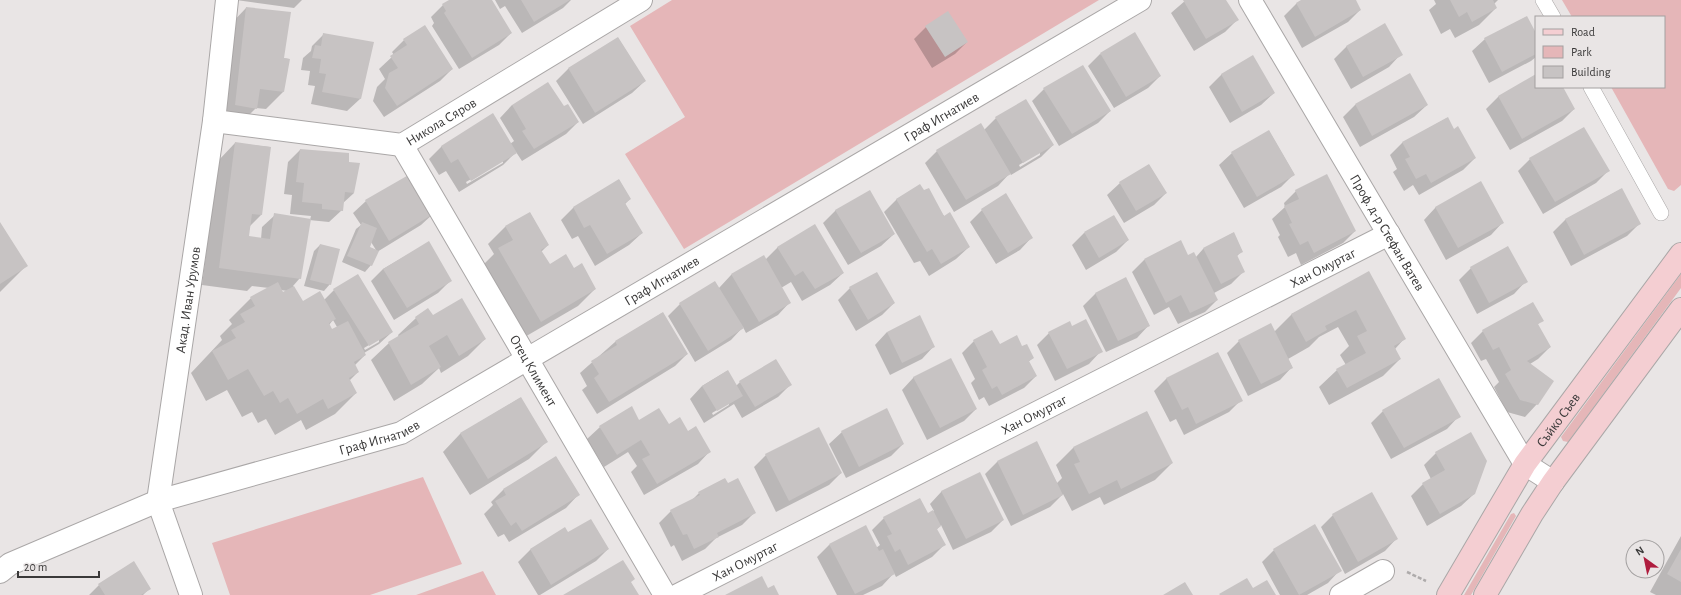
<svg xmlns="http://www.w3.org/2000/svg" width="1681" height="595" font-family="'Alegreya Sans',sans-serif">
<style>
.green{fill:#e5b6b8}
.shadow{fill:#0003;fill-rule:evenodd}
.building{fill:#c7c3c3}
.lines{fill:none;stroke-linecap:round;stroke-linejoin:round}
.lane-casing{stroke:#aaa7a7;stroke-width:16}
.street-casing{stroke:#aaa7a7;stroke-width:24}
.secondary-casing{stroke:#aaa7a7;stroke-width:24}
.path{stroke:#aeabab;stroke-width:2.5;stroke-dasharray:4 2;stroke-linecap:butt}
.lane{stroke:#fff;stroke-width:15}
.street{stroke:#fff;stroke-width:22}
.secondary{stroke:#f4ced2;stroke-width:22}
.labels{text-anchor:middle;stroke-width:3.5;stroke-linejoin:round;paint-order:stroke}
.street-label{font-size:14px;fill:#3a3939;stroke:#e9e5e5}
</style>
<rect width="100%" height="100%" fill="#e9e5e5"/>
<path class="green" d="M672,0H1099L684,249L625,154L685,117L630,26Z
M1562,0H1681V185L1674,191L1668,189L1611,87H1664V17H1572Z
M1681,274V288L1568,442L1563,441L1561,437Z
M423,477L462,564L370,595H230L212,543Z
M1514,513L1516,516L1471,595H1464L1511,514Z
M483,571L496,595H416Z"/>
<path class="shadow" d="M236,0H302L294,8Z
M451,0H491L511,33L499,45L459,69L432,26L434,23L431,17L443,5Z
M495,0H571L563,8L522,33L505,6L500,9Z
M1186,0H1225L1237,20L1225,32L1194,51L1171,13Z
M1303,0H1355L1360,10L1348,22L1302,48L1284,16L1296,4Z
M1434,0H1498L1494,4L1496,8L1479,25L1455,38L1450,29L1441,34L1429,10L1436,4Z
M246,8L283,58L289,59L283,92L266,109L256,108L239,125L218,122L229,26Z
M1526,17L1536,35V57L1531,61L1489,83L1472,51L1485,39Z
M926,27L967,42L955,54L932,68L914,39Z
M324,34L373,43L360,99L347,111L311,104L315,86L308,85L310,71L301,70L303,58L311,51L312,46Z
M618,38L645,81L632,93L583,124L556,81L568,69Z
M404,40L452,69L440,81L384,117L373,101L377,87L385,79L379,69L394,55L392,52Z
M1347,46L1401,54L1389,67L1351,89L1334,59Z
M1100,54L1160,76L1148,88L1114,108L1088,66Z
M1222,74L1274,93L1261,105L1230,123L1209,87Z
M1536,75V87H1562L1574,109L1562,121L1510,150L1486,109L1498,97Z
M1044,89L1110,111L1098,123L1059,146L1032,101Z
M512,105L563,108L578,122L566,134L522,161L516,152L503,165L459,192L446,171L439,175L429,159L442,146L510,144L514,141L500,118ZM503,161V163L467,184L466,182Z
M1355,105H1427L1414,117L1360,147L1343,117Z
M996,118L1053,145L1041,157L1011,175L1010,173L998,186L954,212L925,163L937,151L984,130ZM1040,152V155L1020,167L1019,165Z
M1447,118L1454,130L1475,158L1463,170L1419,195L1413,185L1404,191L1393,172L1397,169L1390,155L1402,143Z
M1269,131L1294,174L1281,187L1244,208L1219,165L1232,153Z
M235,143L270,147L261,215L249,227L248,237L261,239L262,227L275,215L310,220L311,216L290,214L292,195L284,194L288,162L300,150L347,162L354,193L342,204V210L329,222L309,220L300,278L293,286L302,302L324,300L334,290L392,332L379,344L364,353L365,355L354,366L358,372L349,381L356,393L335,414L306,430L301,420L275,435L266,419L258,423L252,412L242,417L227,390L206,401L191,373L222,340L220,336L232,324L229,320L251,298L269,288L252,286L247,291L202,285L218,161ZM281,290L287,291L283,293ZM333,320L337,327L332,330L329,325ZM379,339V342L365,350L364,348Z
M1530,159L1608,171L1596,183L1543,214L1518,171Z
M1149,165L1166,193L1154,205L1124,223L1107,195L1120,183Z
M412,175L434,213L421,225L377,252L371,265L365,272L342,262L356,229L361,225L353,213L366,201ZM371,242L376,250L368,247Z
M619,180L630,199L625,204L642,233L629,245L595,266L578,236L572,239L561,220L573,208Z
M1621,189L1640,223L1627,236L1571,266L1553,232L1565,220Z
M924,191L969,247L956,259L929,276L920,261L914,263L884,212L897,199Z
M1296,191L1355,231L1343,243L1301,265L1296,253L1288,257L1278,237L1280,235L1272,219L1285,207L1284,203Z
M1436,207L1503,222L1491,235L1446,260L1424,220Z
M836,210L894,234L881,246L848,265L823,223Z
M982,210L1032,237L1020,250L996,264L970,222Z
M530,213L548,245L541,252L549,266L574,269L595,289L578,306L523,338L482,266L494,254L488,244L505,227Z
M0,224L26,266L0,292Z
M1084,233L1128,240L1116,252L1086,270L1072,245Z
M1233,233L1242,251L1236,257L1244,271L1231,284L1214,293L1217,300L1205,312L1178,324L1169,307L1154,315L1132,272L1144,260L1188,256L1196,257L1203,249Z
M428,243L450,281L438,293L394,320L371,281L383,269Z
M320,245L330,284L324,291L304,286L314,251Z
M778,247L843,273L830,285L802,301L791,282L781,288L790,302L778,315L746,333L743,327L731,340L695,362L668,316L680,304L719,288L731,275L764,257L765,260Z
M1471,268L1526,281L1514,294L1477,314L1459,280Z
M1369,273L1404,339L1395,349L1400,359L1383,376L1329,405L1319,387L1337,370L1346,365L1340,355L1349,346L1338,327L1319,337L1309,347L1288,359L1292,367L1280,380L1248,396L1227,353L1239,341L1274,332L1292,314Z
M1126,279L1149,325L1137,338L1106,352L1083,306L1095,294Z
M850,288L894,303L882,315L856,331L838,300Z
M662,313L687,354L675,366L597,414L582,390L587,386L580,373L615,342Z
M433,317L485,339L468,356L441,373L439,368L422,384L394,401L371,360L389,343L399,337L398,335L416,318Z
M1542,320L1537,325L1550,347L1538,359L1530,364L1537,404L1525,417L1507,412L1494,387L1499,382L1486,359L1481,361L1471,343L1483,331Z
M1071,327L1101,351L1089,364L1055,381L1037,345L1049,333Z
M887,332L934,346L922,359L890,375L875,345Z
M974,341L1022,348L1033,358L1028,362L1036,376L1024,388L989,406L984,397L979,400L971,383L975,379L962,353Z
M1217,353L1241,400L1229,412L1184,435L1176,419L1170,422L1154,391L1166,379Z
M727,371L736,386L740,382L790,385L778,397L742,418L734,404L704,423L690,399L702,386ZM729,403V405L713,415L712,413Z
M914,377L976,409L964,421L927,440L902,390Z
M520,398L546,442L529,459L470,495L443,452L460,434Z
M631,408L639,421L668,425L688,432L710,451L698,464L644,495L631,472L637,466L628,452L604,467L587,439L600,427Z
M1383,411L1459,416L1447,429L1391,459L1371,423Z
M1147,412L1172,463L1155,480L1104,505L1100,497L1072,511L1063,494L1050,507L1011,526L985,474L997,462L1036,443L1057,483L1062,478L1056,465L1073,448Z
M842,432L903,444L891,456L846,478L829,444Z
M1436,453L1474,494L1461,506L1427,526L1411,496L1423,484L1431,479L1424,465Z
M766,455L841,473L829,485L776,512L754,467Z
M556,457L578,495L566,508L509,542L504,534L498,537L484,514L493,505L491,502L503,490Z
M942,491L1003,520L991,532L953,550L941,525L936,530L944,545L932,557L896,577L894,573L882,586L863,595H837L817,557L829,545L876,548L880,545L872,530L884,518L928,514L934,511L930,504Z
M699,493L754,513L742,525L716,538L705,549L682,561L674,545L671,547L659,523L671,511L692,500Z
M1333,515L1397,538L1385,551L1345,574L1321,527Z
M564,529L568,534L608,549L596,561L540,595H538L518,562L530,550Z
M1681,536V595H1656L1650,592Z
M1274,550L1340,570L1328,583L1307,595H1280L1262,562Z
M133,563L150,588L143,595H89L99,585Z"/>
<path class="building" d="M449,0H492L512,33L472,58L444,13L446,11L442,4Z
M521,0H570L534,22Z
M1183,0H1226L1239,20L1206,39Z
M1301,0H1356L1361,10L1315,37L1296,3Z
M1450,0H1493L1497,8L1472,22L1467,12L1459,17Z
M246,7L291,12L284,58L290,59L284,92L260,89L257,109L235,105Z
M948,11L968,42L945,57L925,26Z
M1527,16L1536,33V54L1502,72L1484,38Z
M1385,23L1403,55L1363,77L1346,46Z
M425,25L453,69L397,106L385,88L389,73L398,68L390,56L407,45L403,39Z
M1135,32L1161,76L1126,97L1100,53Z
M323,33L374,42L361,99L322,92L326,74L319,73L321,59L312,58L315,45L321,46Z
M618,37L646,81L595,113L568,68Z
M1253,55L1275,93L1242,112L1221,74Z
M1083,65L1111,111L1072,134L1043,88Z
M1410,73L1428,105L1372,136L1355,104Z
M1536,74V87H1563L1575,109L1522,139L1498,96Z
M548,82L564,106L568,104L579,122L534,149L522,131L526,129L512,105Z
M1026,99L1054,145L1023,163L995,117Z
M493,113L517,153L471,181L458,159L451,163L441,146Z
M1448,117L1454,129L1458,126L1476,158L1431,183L1426,174L1416,179L1405,159L1410,157L1402,142Z
M981,123L1011,174L966,200L936,150Z
M1584,127L1610,171L1555,202L1529,158Z
M1269,130L1295,175L1257,197L1231,152Z
M235,142L271,147L262,215L252,214L249,236L270,239L274,213L311,219L301,279L219,268Z
M300,149L349,153V162L360,163L354,193L345,192L343,211L322,209V204L302,202L304,183L296,182Z
M1149,164L1167,193L1136,211L1119,182Z
M412,173L435,213L389,241L365,200Z
M1327,174L1356,231L1314,253L1308,241L1300,245L1289,224L1292,223L1284,206L1299,199L1295,190Z
M619,179L631,199L625,203L643,233L607,254L590,225L584,228L573,207Z
M1481,181L1504,223L1458,248L1435,207Z
M920,184L924,190L929,188L944,216L950,212L970,247L941,264L932,249L927,252L896,199Z
M1622,188L1641,224L1584,255L1565,219Z
M870,190L895,234L861,253L835,210Z
M1006,193L1033,238L1008,253L981,209Z
M530,212L549,245L541,250L550,264L566,254L574,268L582,263L596,289L541,322L498,248L513,240L505,226Z
M1114,215L1129,240L1099,258L1084,232Z
M0,222L28,266L0,284Z
M362,222L377,228L370,247L379,251L372,266L347,256Z
M815,224L844,273L815,289L803,271L795,276L777,247Z
M1234,232L1243,252L1237,255L1245,272L1221,284L1203,248Z
M1181,240L1188,255L1194,252L1218,300L1190,313L1181,295L1166,303L1144,259Z
M429,241L452,281L407,308L383,269Z
M320,244L340,249L331,285L310,280Z
M1508,246L1528,282L1489,303L1470,267Z
M764,255L791,303L759,322L731,274Z
M1369,271L1406,339L1394,346L1401,359L1347,388L1336,369L1366,353L1357,336L1367,331L1356,310L1325,326L1327,330L1306,342L1291,314Z
M877,272L895,303L868,320L849,287Z
M358,274L393,332L369,346L333,289Z
M1126,277L1150,326L1118,341L1095,293Z
M715,281L744,328L708,351L679,303Z
M278,282L283,292L294,286L303,301L320,291L336,319L329,323L332,329L348,321L366,355L354,362L359,372L349,378L357,393L328,409L323,399L297,414L288,398L280,403L273,391L264,396L248,369L228,380L212,351L236,338L231,330L245,322L240,314L255,306L250,297Z
M462,298L486,339L459,356L447,335L429,346L441,367L411,385L388,342L419,324L415,317L428,308L433,315Z
M1533,302L1544,321L1538,324L1551,347L1527,361L1554,381L1538,405L1520,400L1505,374L1511,370L1499,347L1493,350L1482,330Z
M663,312L688,354L609,402L594,378L599,374L591,361L617,345L615,341Z
M920,315L935,347L902,363L887,332Z
M1086,319L1103,352L1067,369L1048,332L1070,321L1072,326Z
M1271,323L1293,368L1261,384L1238,340Z
M992,330L1000,344L1017,335L1022,346L1027,344L1034,358L1029,361L1037,376L1002,395L997,386L992,389L982,370L987,367L973,340Z
M1218,352L1243,401L1196,424L1188,407L1182,410L1166,378Z
M951,358L977,409L940,428L913,377Z
M776,359L792,385L755,407L739,381Z
M728,370L743,396L717,411L702,386Z
M1439,378L1461,417L1404,448L1382,410Z
M521,397L548,442L488,479L460,433Z
M632,406L639,420L659,408L669,424L680,417L688,431L696,426L711,452L657,484L642,459L650,455L641,440L617,455L599,426Z
M887,408L904,444L859,467L841,431Z
M1147,411L1173,463L1121,489L1117,480L1089,494L1074,464L1080,462L1073,447Z
M819,427L842,473L789,501L765,454Z
M1471,432L1487,461L1475,494L1440,514L1422,483L1445,470L1435,452Z
M1037,441L1063,495L1023,515L997,461Z
M556,456L580,495L522,531L516,522L511,526L495,501L506,495L503,489Z
M980,472L1004,520L966,539L941,491Z
M725,478L728,483L738,478L756,513L717,533L719,537L694,549L687,534L683,535L670,510L700,495L698,492Z
M1372,492L1398,539L1358,562L1332,514Z
M920,498L928,513L933,510L941,526L937,529L946,545L908,565L900,549L895,552L887,536L892,534L883,517Z
M591,519L609,549L551,585L530,549L565,527L568,532Z
M1315,524L1342,571L1299,595L1273,549Z
M866,525L879,551L883,549L895,574L855,594L829,544Z
M1681,549V582L1667,574Z
M623,560L635,579L631,582L639,595H563Z
M134,561L151,589L141,595H105L98,584Z
M762,576L768,588L774,585L779,595H725Z
M1247,578L1253,588L1267,580L1276,595H1220L1219,594Z
M1185,582L1193,595H1163Z"/>
<g class="lines">
<defs>
<path id="lane" d="M1543,0L1553,17
M1591,87L1661,213"/>
<g id="street">
<path id="s1" d="M1250,0L1525,464L1553,482"/>
<path id="s2" d="M214,121L402,145L641,0"/>
<path id="s3" d="M402,145L665,595"/>
<path id="s4" d="M0,572L10,564L158,501L401,433L1140,0"/>
<path id="s5" d="M191,595L158,501L214,121L227,0"/>
<path id="s6" d="M678,595L1389,234"/>
<path d="M1341,595L1383,571"/>
</g>
<g id="secondary">
<path id="s7" d="M1448,595L1525,464L1681,254"/>
<path d="M1485,595L1532,514L1553,482L1681,309"/>
</g>
</defs>
<use href="#lane" class="lane-casing"/>
<use href="#street" class="street-casing"/>
<use href="#secondary" class="secondary-casing"/>
<path class="path" d="M1407,572L1426,581"/>
<use href="#lane" class="lane"/>
<use href="#street" class="street"/>
<use href="#secondary" class="secondary"/>
</g>
<g class="labels">
<g class="street-label">
<text dy="5" stroke="none"><textPath href="#s4" startOffset="1052">Граф Игнатиев</textPath></text>
<text dy="5" stroke="none"><textPath href="#s2" startOffset="235">Никола Сяров</textPath></text>
<text dy="5" stroke="none"><textPath href="#s1" startOffset="270">Проф. д-р Стефан Ватев</textPath></text>
<text dy="5" stroke="none"><textPath href="#s6" startOffset="723">Хан Омуртаг</textPath></text>
<text dy="5" stroke="none"><textPath href="#s4" startOffset="728">Граф Игнатиев</textPath></text>
<text dy="5" stroke="none"><textPath href="#s5" startOffset="303">Акад. Иван Урумов</textPath></text>
<text dy="5" stroke="none"><textPath href="#s3" startOffset="261">Отец Климент</textPath></text>
<text dy="5" stroke="none"><textPath href="#s6" startOffset="399">Хан Омуртаг</textPath></text>
<text dy="5" stroke="none"><textPath href="#s7" startOffset="207">Съйко Съев</textPath></text>
<text dy="5" stroke="none"><textPath href="#s4" startOffset="404">Граф Игнатиев</textPath></text>
<text dy="5" stroke="none"><textPath href="#s6" startOffset="75">Хан Омуртаг</textPath></text>
</g>
</g>
<rect x="1535" y="16" width="130" height="72" fill="#e9e5e5" stroke="#a3a0a0"/>
<rect x="1543" y="29" width="20" height="6" fill="#f4ced2" stroke="#a3a0a0"/>
<text x="1571" y="36" font-size="12" fill="#3a3939">Road</text>
<rect x="1543" y="46" width="20" height="12" fill="#e5b6b8" stroke="#a3a0a0"/>
<text x="1571" y="56" font-size="12" fill="#3a3939">Park</text>
<rect x="1543" y="66" width="20" height="12" fill="#c7c3c3" stroke="#a3a0a0"/>
<text x="1571" y="76" font-size="12" fill="#3a3939">Building</text>
<g transform="translate(1645 559) rotate(327)"><circle r="19" fill="#e9e5e5" stroke="#a3a0a0"/>
<path d="M0-3L7 15L0 10L-7 15Z" fill="#af1c3e"/>
<text y="-6" font-size="11" font-weight="bold" text-anchor="middle" fill="#3a3939">N</text>
</g>
<path d="M18 571v6h81v-6" fill="none" stroke="#3a3939" stroke-width="2"/>
<text x="24" y="571" font-size="12" fill="#3a3939" stroke="#e9e5e5" stroke-width="3" paint-order="stroke">20 m</text>
</svg>
